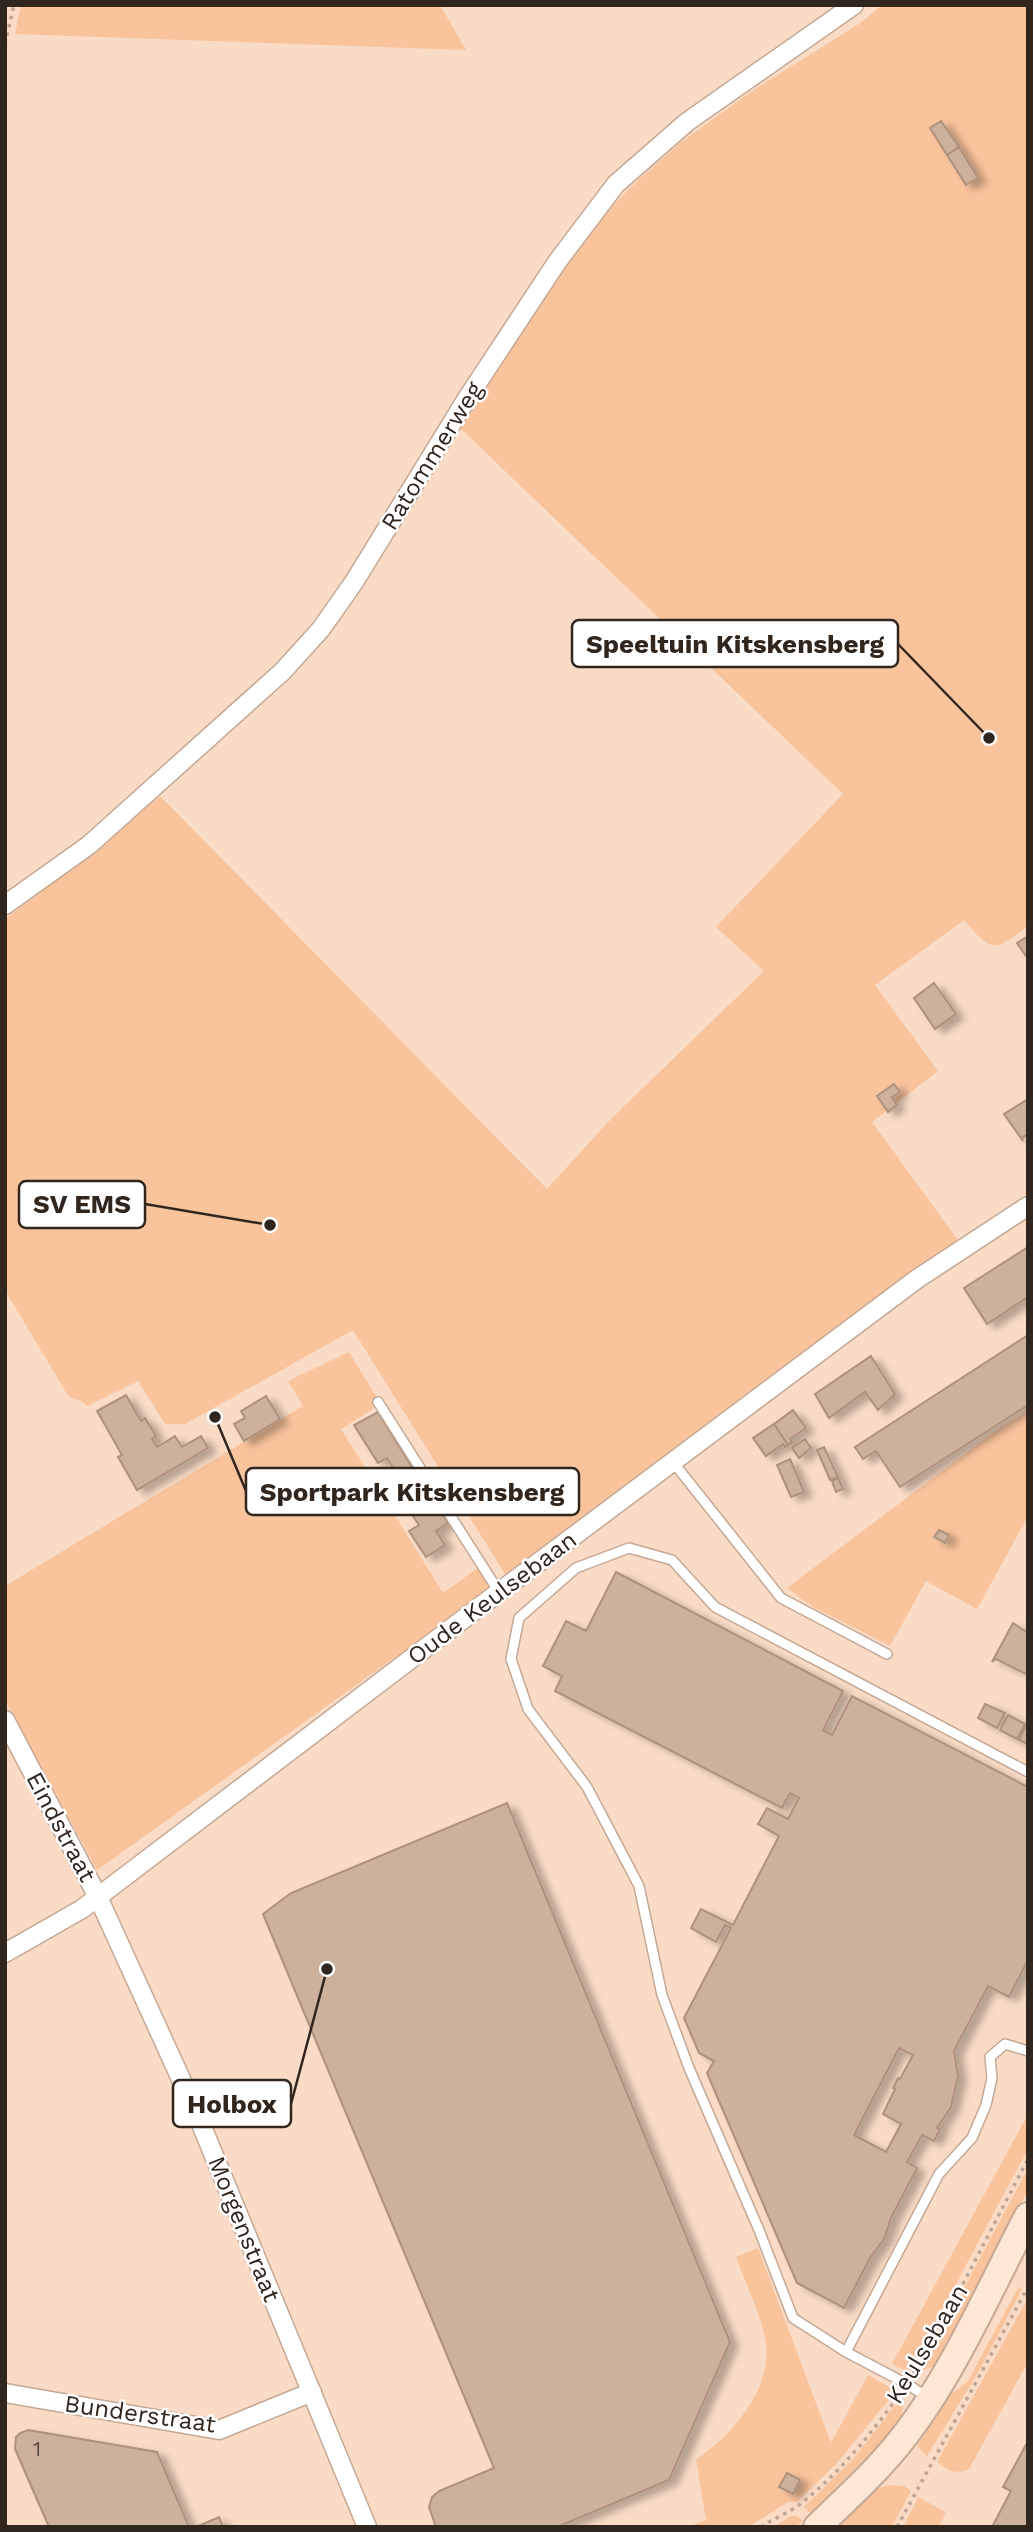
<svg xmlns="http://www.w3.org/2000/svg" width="1033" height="2532" font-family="'Work Sans',sans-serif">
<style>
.green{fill:#f9c39c}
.building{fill:#ceb19c;stroke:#ad917d;stroke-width:2;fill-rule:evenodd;filter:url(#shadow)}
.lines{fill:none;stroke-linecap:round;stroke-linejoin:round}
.lane-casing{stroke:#c4a894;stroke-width:12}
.street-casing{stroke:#c4a894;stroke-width:21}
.secondary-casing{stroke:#c4a894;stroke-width:30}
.path{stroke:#bea594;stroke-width:3.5;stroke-dasharray:3.5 5;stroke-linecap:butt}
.lane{stroke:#fff;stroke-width:9}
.street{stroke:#fff;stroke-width:18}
.secondary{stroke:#fee7d5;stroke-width:26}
.labels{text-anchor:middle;stroke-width:5;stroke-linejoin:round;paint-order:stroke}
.number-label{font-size:21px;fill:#58493e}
.street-label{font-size:24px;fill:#31261e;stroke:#fff}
.leader{fill:none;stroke:#31261e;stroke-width:2.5}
.callout-dot{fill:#31261e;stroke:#fff;stroke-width:2.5}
.callout{fill:#fff;stroke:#31261e;stroke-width:2.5}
.callout-label{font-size:26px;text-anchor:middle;font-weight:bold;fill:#31261e}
</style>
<defs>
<filter id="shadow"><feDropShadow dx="8" dy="4.5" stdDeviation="3.5" flood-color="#0004"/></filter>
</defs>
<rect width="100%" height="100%" fill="#fadcc6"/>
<path class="green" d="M21,5H440L466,50L15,34Z
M882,5H1028V926C993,953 992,952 964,920L875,985L938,1071L872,1122L960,1243L797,1358L507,1577L353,1330L185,1424H165L138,1381L87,1406L83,1402L69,1397L5,1290V919L102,846L160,796L547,1189L610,1120L764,971L716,927L843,794L459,427L562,271L605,214L636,182L680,143L752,91L862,22Z
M349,1352L381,1404L341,1429L443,1593L481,1566L495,1586L97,1870L5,1700V1586L303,1406L288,1381Z
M1028,1411V1516L977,1609L926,1581L890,1646L813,1607L787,1588L998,1429Z
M1028,2114V2149L909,2372L892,2364Z
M1028,2168V2190L934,2366L920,2371Z
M758,2248L831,2443L868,2375L896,2391L837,2463L797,2502H788L748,2527H687L706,2520L696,2459C731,2437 772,2389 766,2344C763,2319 745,2282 736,2257Z
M1018,2288L1022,2289L979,2371L927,2456L917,2446L946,2398L968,2381Z
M1028,2298V2362L969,2469C955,2475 949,2471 937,2462Z
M901,2398C902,2402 904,2405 903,2409C902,2433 830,2496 811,2514L804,2507L854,2458Z
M890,2485L904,2486L911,2491L892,2527H839L878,2488Z
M918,2497L946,2512L938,2527H903Z
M791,2516H797L803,2521L794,2527H773Z"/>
<path class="building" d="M941,121L959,147L947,155L930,128Z
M959,147L978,178L966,185L947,155Z
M1028,936V959L1017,943Z
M934,983L956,1014L935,1029L914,998Z
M894,1084L900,1092L892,1097L897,1105L888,1112L877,1096Z
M1028,1099V1134L1022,1138L1023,1141L1004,1114Z
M1028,1247V1297L987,1324L964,1288Z
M1028,1335V1405L900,1487L876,1451L863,1459L855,1447Z
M871,1356L895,1394L878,1410L865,1392L829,1418L815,1394Z
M126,1395L141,1421L145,1418L156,1436L152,1439L157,1447L175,1436L182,1447L201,1436L208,1448L137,1490L118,1457L122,1455L97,1411Z
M266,1396L280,1419L244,1441L234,1424L245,1418L241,1411Z
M793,1410L806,1428L790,1439L792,1442L788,1445L774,1424Z
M378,1412L413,1469L399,1478L387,1458L378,1463L354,1425Z
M774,1424L788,1445L785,1447L783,1444L766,1456L753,1438Z
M805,1439L811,1448L799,1458L792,1448Z
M824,1447L838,1477L830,1480L817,1450Z
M790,1459L804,1492L791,1497L777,1465Z
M838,1478L843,1489L836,1492L832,1481Z
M427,1490L448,1523L436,1531L445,1545L426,1557L409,1531L419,1525L405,1504Z
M939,1530L949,1535L945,1543L934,1537Z
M616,1572L843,1691L823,1730L832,1735L852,1696L1028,1787V1960L1009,1997L988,1986L954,2051L958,2076L951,2107L937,2128L940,2129L934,2141L922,2135L907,2162L917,2168L891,2218L884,2239L870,2258L844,2308L797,2283L707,2073L714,2061L699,2053L684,2018L731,1928L725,1925L716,1942L691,1928L701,1909L733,1925L779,1836L758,1824L767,1808L788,1819L799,1798L790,1793L782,1808L555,1691L562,1676L543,1666L566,1621L586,1631ZM899,2048L913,2055L900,2079L898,2078L893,2088L895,2089L883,2114L901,2124L886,2152L854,2135Z
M1013,1623L1028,1633V1675L996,1659L992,1662Z
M985,1704L1005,1713L997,1728L978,1718Z
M1008,1715L1025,1724L1017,1739L1000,1730Z
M1026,1725L1028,1726V1744L1019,1740Z
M507,1803L730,2342L669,2480L557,2527H436L429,2507L432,2497L439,2491L494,2468L263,1914L291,1893Z
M28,2430L157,2452L189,2527H49L15,2449L16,2437L20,2433Z
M1028,2441V2527H992L1011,2491L1003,2487Z
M787,2473L800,2480L793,2494L779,2487Z
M219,2517L223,2527H196Z"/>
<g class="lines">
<defs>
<path id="lane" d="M378,1402L499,1592
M673,1462L781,1598L887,1654
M846,2352L939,2174L972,2138L986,2105L992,2078L990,2057L1005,2044L1028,2051
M927,2397L907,2384L846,2352L793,2318L759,2230L689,2068L662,1995L639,1886L587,1787L528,1709L511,1659L519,1618L576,1568L629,1548L672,1560L715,1607L1028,1772"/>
<path id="street" d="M5,905L89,845L283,671L321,629L354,582L468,397L557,262L616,184L687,122L854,5
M5,1720L98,1897L196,2112L367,2527
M5,1953L82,1909L499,1592L917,1279L1028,1206
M5,2393L219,2430L312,2392"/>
<path id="secondary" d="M817,2527C845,2500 874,2474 899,2443C951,2379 989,2290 1028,2216"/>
</defs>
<use href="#lane" class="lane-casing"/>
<use href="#street" class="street-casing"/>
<use href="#secondary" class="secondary-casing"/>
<path class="path" d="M5,44L14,5
M913,2373L951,2307L1028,2159
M761,2527C773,2519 788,2513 799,2505C838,2475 871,2434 899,2395
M897,2527L1028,2287"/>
<use href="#lane" class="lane"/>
<use href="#street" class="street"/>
<use href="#secondary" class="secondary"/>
</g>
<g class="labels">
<g class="number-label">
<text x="37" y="2456">1</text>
</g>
<g class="street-label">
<text transform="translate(432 456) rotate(-58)" y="8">Ratommerweg</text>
<text transform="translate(492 1598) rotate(-37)" y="8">Oude Keulsebaan</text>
<text transform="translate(61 1827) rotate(62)" y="8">Eindstraat</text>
<text transform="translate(244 2229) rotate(68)" y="8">Morgenstraat</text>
<text transform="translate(927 2344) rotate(-59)" y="8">Keulsebaan</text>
<text transform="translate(140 2414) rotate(8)" y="8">Bunderstraat</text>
</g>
</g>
<path class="leader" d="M989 738L898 644M270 1225L145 1204M215 1417L246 1491M327 1969L291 2104"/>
<g class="callout-dot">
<circle cx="989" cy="738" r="7"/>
<circle cx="270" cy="1225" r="7"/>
<circle cx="215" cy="1417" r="7"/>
<circle cx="327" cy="1969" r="7"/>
</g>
<g class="callout">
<rect x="572" y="620" width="326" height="47" rx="7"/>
<rect x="19" y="1181" width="126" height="47" rx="7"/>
<rect x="246" y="1468" width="333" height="47" rx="7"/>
<rect x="173" y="2080" width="118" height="47" rx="7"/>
</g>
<g class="callout-label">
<text x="735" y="653">Speeltuin Kitskensberg</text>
<text x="82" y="1213">SV EMS</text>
<text x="412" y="1501">Sportpark Kitskensberg</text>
<text x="232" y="2113">Holbox</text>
</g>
<rect width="1033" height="2532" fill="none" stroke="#31261e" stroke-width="14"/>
</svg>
